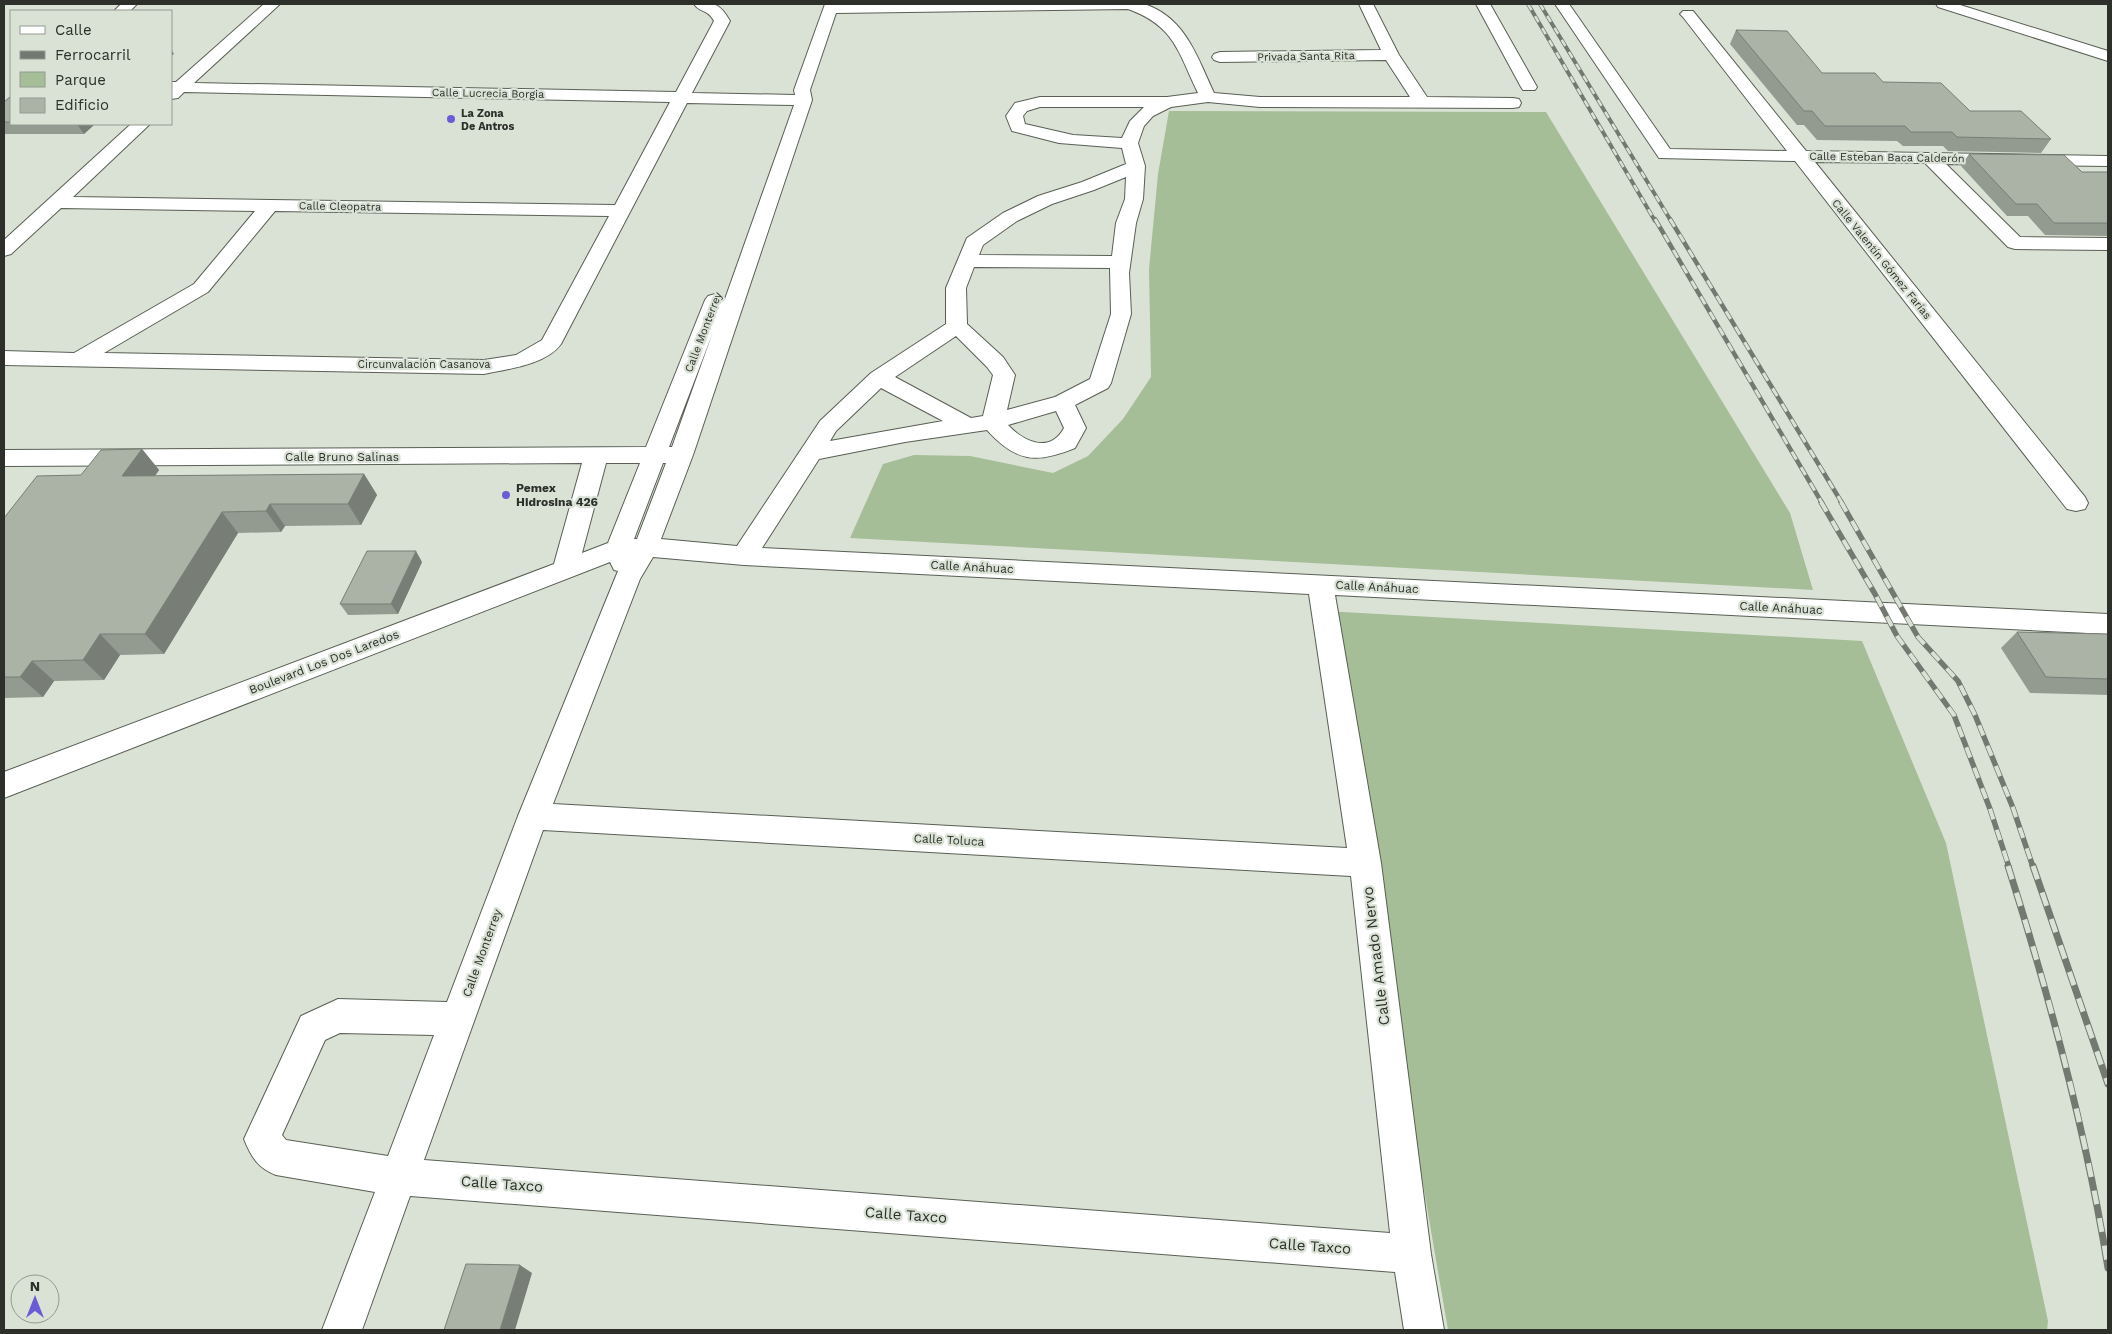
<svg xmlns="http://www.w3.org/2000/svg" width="2112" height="1334" font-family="'Work Sans',sans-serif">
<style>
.green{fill:#a6be97}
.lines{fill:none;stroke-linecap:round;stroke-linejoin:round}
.minor-casing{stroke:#585f54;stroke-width:2}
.minor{fill:#fff;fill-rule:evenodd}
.rail-far3-casing{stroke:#737870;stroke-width:4}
.rail-far2-casing{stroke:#737870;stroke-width:4.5}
.rail-far1-casing{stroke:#737870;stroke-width:5.5}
.rail-casing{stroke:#737870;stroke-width:7}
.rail-far3{stroke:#dae2d5;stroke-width:2.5;stroke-dasharray:7;stroke-linecap:butt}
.rail-far2{stroke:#dae2d5;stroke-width:3;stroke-dasharray:9;stroke-linecap:butt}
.rail-far1{stroke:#dae2d5;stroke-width:4;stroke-dasharray:11;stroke-linecap:butt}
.rail{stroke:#dae2d5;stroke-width:5;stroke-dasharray:14;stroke-linecap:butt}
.wall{fill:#939a90}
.shaded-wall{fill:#787d75}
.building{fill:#abb3a7;stroke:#787d75}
.poi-dot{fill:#695dd6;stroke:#dae2d5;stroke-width:2}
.labels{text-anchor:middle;stroke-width:4.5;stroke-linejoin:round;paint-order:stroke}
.far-street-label{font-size:11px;fill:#2c2f2a;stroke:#dae2d5}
.far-poi-label{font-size:11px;font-weight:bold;fill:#2c2f2a;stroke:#dae2d5;text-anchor:start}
.street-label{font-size:12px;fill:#2c2f2a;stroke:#dae2d5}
.poi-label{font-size:12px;font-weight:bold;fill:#2c2f2a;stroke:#dae2d5;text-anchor:start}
.near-street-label{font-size:15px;fill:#2c2f2a;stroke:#dae2d5}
</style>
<rect width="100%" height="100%" fill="#dae2d5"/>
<path class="green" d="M1169,111L1546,112L1790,513L1813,590L850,538L883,464L914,455L970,456L1053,473L1088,456L1123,419L1151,377L1149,269L1158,174Z
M1325,611L1862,641L1946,843L2048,1321L2047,1330H1448Z"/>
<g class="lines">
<defs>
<path id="minor" d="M121,4H137L130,11H114Z
M264,4H280L194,83L676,92L714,21C708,9 700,13 694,4C714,3 719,2 730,21L692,93L795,95L794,90L825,4H1148L1147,5C1186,19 1198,59 1214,93L1260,97H1410L1386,60L1220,62L1214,60L1212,57L1214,54L1220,52L1381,50L1359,4H1373L1399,55L1427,97L1513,98L1519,99L1521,103L1519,107L1513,108L1260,107L1208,102L1171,107L1153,116L1144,126L1138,143L1145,166L1143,199L1136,223L1129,273L1131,314L1111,383L1108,388L1075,405L1086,428L1075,448C1036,464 1016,462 987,430L905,442L819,459L762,548L2108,614V634L1335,595L1381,863L1431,1254L1444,1330H1404L1395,1272L410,1196L362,1330H322L375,1192L276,1175C258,1168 251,1157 244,1139L301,1016L338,999L447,1002L518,816L618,571L614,570L610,562L4,798V772L554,564L582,463L4,466V450L646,447L705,300L708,296L715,294L722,296L725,299L794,105L687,103L561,344C546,365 507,369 484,374L4,365V351L74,353L194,284L255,211L61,208L11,254L4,256V240L131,124H150L73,197L615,205L670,102L184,92L178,98L171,99V82H176ZM1128,9C1175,26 1178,52 1198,93L1167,97H1040L1015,103L1006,116L1012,131L1059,143L1122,148L1126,164L1082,182L1038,196L1003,213L967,238L946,288V324L871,373L820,421L737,546L661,539L693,455L812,100L810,90L836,13ZM1040,107H1144L1130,121L1122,138L1073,135L1025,124L1023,116L1027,111ZM1126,177L1125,199L1116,223L1112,256L979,255L983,245L1017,221L1052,204L1094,190ZM275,211L609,216L542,340L516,355L484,360L104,353L208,292ZM974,267L1110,268L1111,314L1090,379L1055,397L1007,410L1015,375L1003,357L967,324L966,288ZM713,332L672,447H669ZM956,336L987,367L993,375L983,416L971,418L895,377ZM881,388L943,421L830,441L836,431ZM1056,411L1064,428C1050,454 1024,442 1008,425ZM606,463H640L608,543L582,553ZM663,463H666L637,539H634ZM653,557L744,565L1309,594L1347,848L553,804L640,579ZM543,830L1351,876L1390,1233L424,1160ZM340,1033L434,1035L388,1156L286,1140L282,1135L325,1040Z
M1476,4H1490L1537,87L1535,90H1523L1521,87Z
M1555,4H1569L1670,149L1787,151L1683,17L1680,14L1683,11H1693L1806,151L2108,156V166L1946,164L2020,237L2108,238V250L2015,249L2008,247L1925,163L1815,162L2085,497L2088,503L2085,509L2076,511L2067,509L1795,161L1659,158Z
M1936,4H1957L2108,51V61L1938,7Z"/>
</defs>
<use href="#minor" class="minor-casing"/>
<use href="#minor" class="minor"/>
<defs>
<path id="rail-far3" d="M1528,4L1655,221
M1540,4L1671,221"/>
<path id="rail-far2" d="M1655,219L1822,503
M1670,219L1842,503"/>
<path id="rail-far1" d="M1821,502L1875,594L1897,636L1954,715L1990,809L2009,867
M1841,502L1918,637L1958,681L1975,715L2013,808L2033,867"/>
<path id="rail" d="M2008,866C2050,998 2086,1131 2108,1268
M2033,866L2108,1084"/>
</defs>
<use href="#rail-far3" class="rail-far3-casing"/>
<use href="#rail-far2" class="rail-far2-casing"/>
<use href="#rail-far1" class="rail-far1-casing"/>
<use href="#rail" class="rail-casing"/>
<use href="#rail-far3" class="rail-far3"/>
<use href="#rail-far2" class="rail-far2"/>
<use href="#rail-far1" class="rail-far1"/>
<use href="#rail" class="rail"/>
</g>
<path class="wall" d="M1736,30L1822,73L1883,82L2051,139L2041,153L1948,151L1943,146H1903L1897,141L1817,140L1804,125H1797L1730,44Z
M11,96V124H95L84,134H4V102Z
M1969,154L2082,172H2108V236L2045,235L2028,216H2007L1961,166Z
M142,449L159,470L155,476L364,474L377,495L361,525L285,526L281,532L238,533L164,654L120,655L104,680L54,681L43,697L4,698V518L81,475Z
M422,562L398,614L348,615L340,604Z
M2017,632L2108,634V695L2030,693L2001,648Z"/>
<path class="shaded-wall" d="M171,49L174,54L171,56Z
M77,124H95L84,134Z
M142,449L159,470L140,497L122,476Z
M364,474L377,495L361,525L348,504Z
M270,504L285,526L281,532L266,511Z
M222,512L238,533L164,654L145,634Z
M416,551L422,562L398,614L391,604Z
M100,634L120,655L104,680L83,660Z
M32,661L54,681L43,697L20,677Z
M520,1265L532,1273L515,1330H500Z"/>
<path class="building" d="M1736,30L1787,31L1822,73H1875L1883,82L1941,83L1970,111H2021L2051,139L1957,137L1952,132H1911L1905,126H1825L1812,111H1804Z
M11,96V122H4V102Z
M1969,154L2064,155L2082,172H2108V223H2054L2037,204H2016Z
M142,449L122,476L364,474L348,504H270L266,511L222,512L145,634H100L83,660L32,661L20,677H4V518L37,476L81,475L101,450Z
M367,551H416L391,604H340Z
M2017,632L2108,634V679L2046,677Z
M466,1264L520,1265L500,1330H444Z"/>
<g class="poi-dot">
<circle cx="451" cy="119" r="5"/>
<circle cx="506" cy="495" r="5"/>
</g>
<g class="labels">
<g class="far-street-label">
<text transform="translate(1306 56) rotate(-1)" y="4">Privada Santa Rita</text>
<text transform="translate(488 93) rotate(1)" y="4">Calle Lucrecia Borgia</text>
<text transform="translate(1887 157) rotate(1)" y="4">Calle Esteban Baca Calderón</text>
<text transform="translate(340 206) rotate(1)" y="4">Calle Cleopatra</text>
<text transform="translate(1882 259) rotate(51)" y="4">Calle Valentín Gómez Farías</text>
<text transform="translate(703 332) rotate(-69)" y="4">Calle Monterrey</text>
<text x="424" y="368">Circunvalación Casanova</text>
</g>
<g class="far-poi-label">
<text x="461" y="117">La Zona<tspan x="461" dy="13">De Antros</tspan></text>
</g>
<g class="street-label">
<text x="342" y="461">Calle Bruno Salinas</text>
<text transform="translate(972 567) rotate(3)" y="4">Calle Anáhuac</text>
<text transform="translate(1377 587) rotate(3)" y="4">Calle Anáhuac</text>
<text transform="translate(1781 608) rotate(3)" y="4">Calle Anáhuac</text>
<text transform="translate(324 662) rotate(-21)" y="4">Boulevard Los Dos Laredos</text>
<text transform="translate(949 840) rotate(3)" y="4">Calle Toluca</text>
<text transform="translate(482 953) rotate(-70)" y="4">Calle Monterrey</text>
</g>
<g class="poi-label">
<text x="516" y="492">Pemex<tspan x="516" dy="14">Hidrosina 426</tspan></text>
</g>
<g class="near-street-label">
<text transform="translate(1376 956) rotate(-97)" y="5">Calle Amado Nervo</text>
<text transform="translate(502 1184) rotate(4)" y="5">Calle Taxco</text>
<text transform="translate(906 1215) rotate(4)" y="5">Calle Taxco</text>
<text transform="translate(1310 1246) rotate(4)" y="5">Calle Taxco</text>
</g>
</g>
<rect width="2112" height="1334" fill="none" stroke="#2c2f2a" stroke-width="10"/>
<rect x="10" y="10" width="162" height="115" fill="#dae2d5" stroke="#949a91"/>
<rect x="20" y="26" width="25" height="8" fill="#ffffff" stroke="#949a91"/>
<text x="55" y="35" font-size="15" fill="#2c2f2a">Calle</text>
<rect x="20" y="51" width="25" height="8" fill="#737870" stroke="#949a91"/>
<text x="55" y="60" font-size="15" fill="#2c2f2a">Ferrocarril</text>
<rect x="20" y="72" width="25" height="15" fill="#a6be97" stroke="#949a91"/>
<text x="55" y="85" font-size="15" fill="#2c2f2a">Parque</text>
<rect x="20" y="98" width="25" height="15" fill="#abb3a7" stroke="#949a91"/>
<text x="55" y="110" font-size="15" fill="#2c2f2a">Edificio</text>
<g transform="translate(35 1299)"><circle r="24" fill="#dae2d5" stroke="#949a91"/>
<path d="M0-4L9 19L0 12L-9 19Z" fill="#695dd6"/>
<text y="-8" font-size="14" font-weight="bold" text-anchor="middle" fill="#2c2f2a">N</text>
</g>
</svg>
